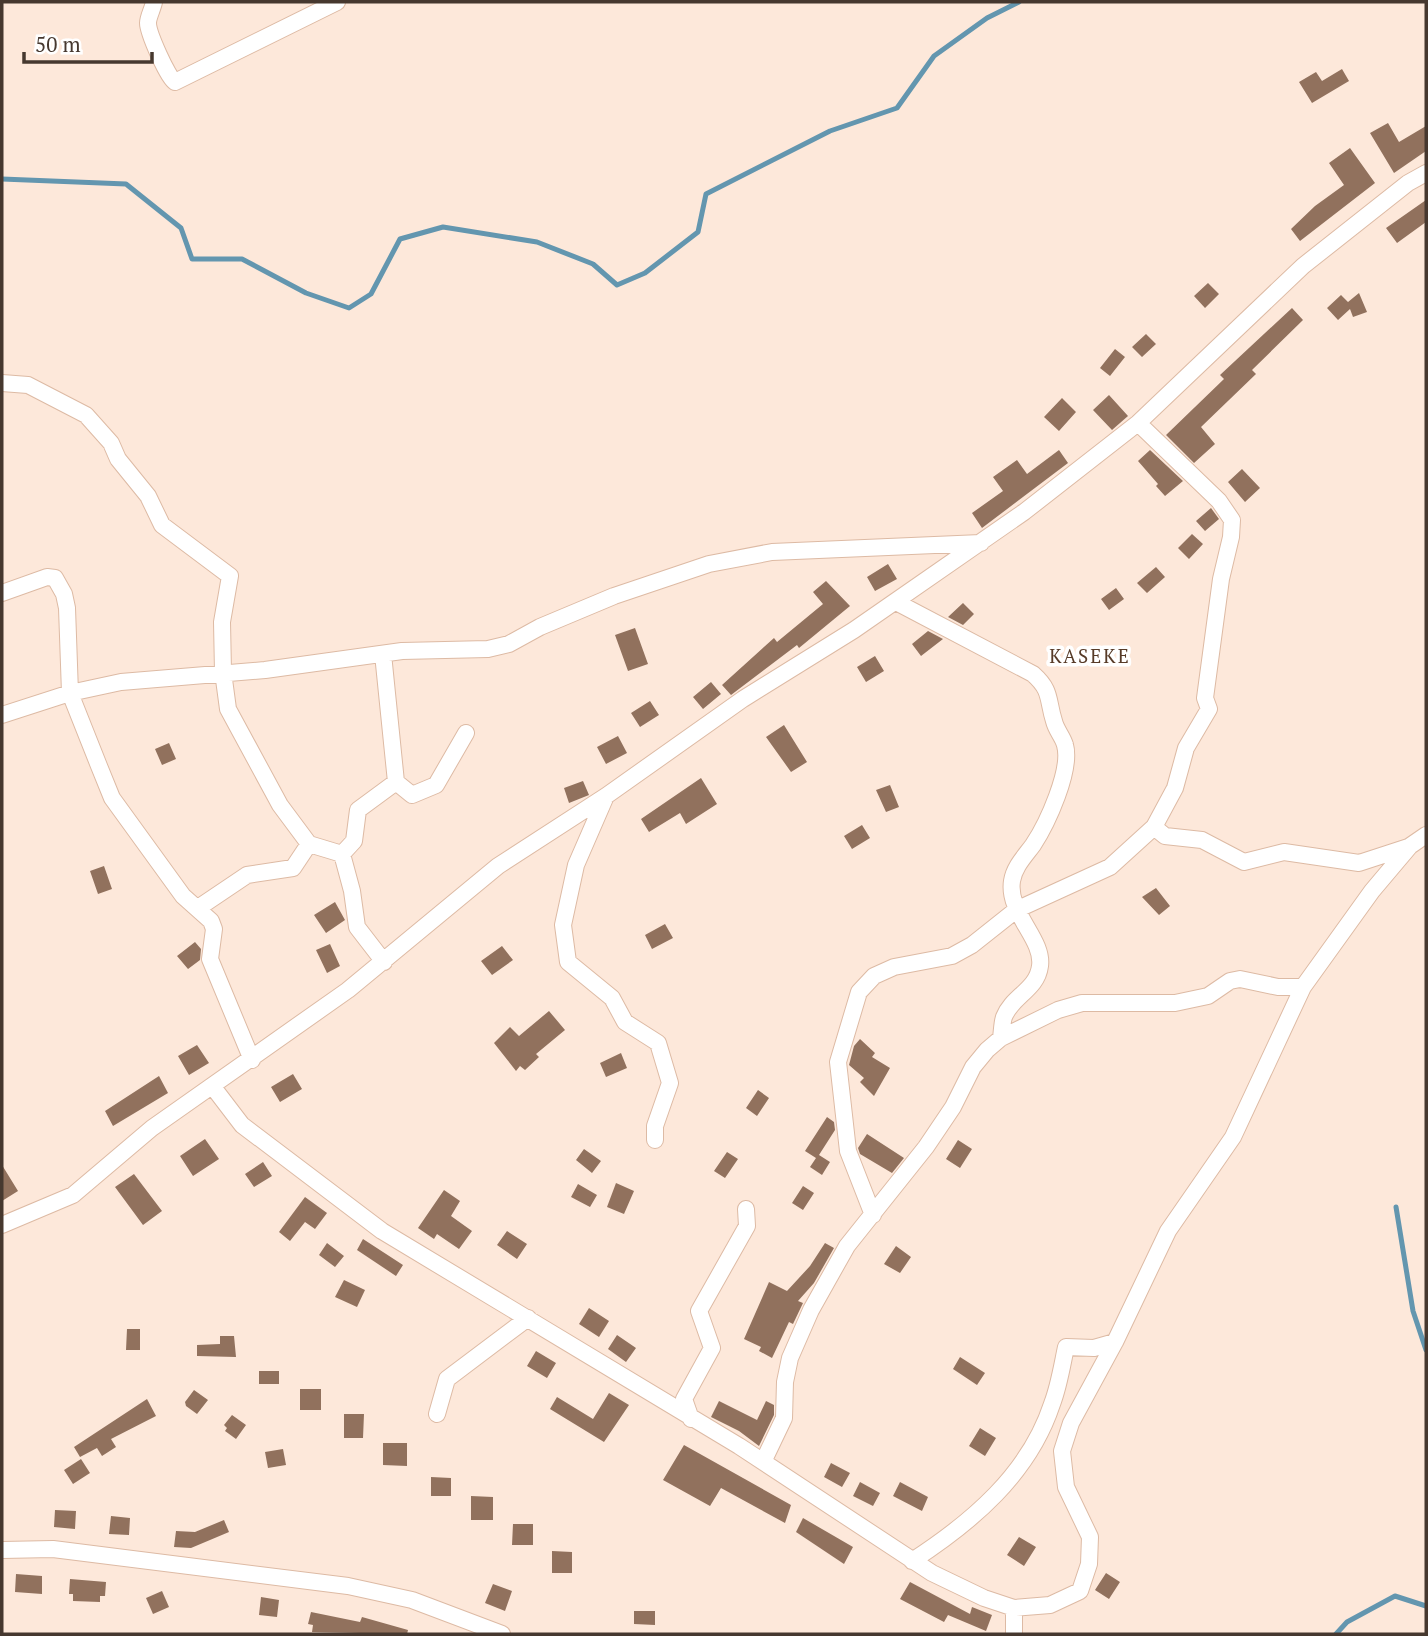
<svg xmlns="http://www.w3.org/2000/svg" width="1428" height="1636" font-family="'PT Serif',serif">
<style>
.lines{fill:none;stroke-linecap:round;stroke-linejoin:round}
.stream{stroke:#6396af;stroke-width:5}
.building{fill:#91715d}
.minor-casing{stroke:#ddbaa4;stroke-width:18}
.minor{stroke:#fff;stroke-width:16}
.labels{text-anchor:middle;stroke-width:7;stroke-linejoin:round;paint-order:stroke}
.neighbourhood-label{font-size:19px;letter-spacing:2px;fill:#573b28;stroke:#fff}
</style>
<rect width="100%" height="100%" fill="#fde8da"/>
<g class="lines">
<path class="stream" d="M2,179L126,184L181,228L192,259H242L306,293L349,308L371,294L400,239L443,227L537,242L593,264L617,285L645,273L698,232L706,194L830,131L897,108L934,56L987,18L1019,2
M1396,1207L1413,1311L1426,1350
M1336,1634L1347,1622L1395,1596L1426,1606"/>
</g>
<path class="building" d="M1342,69L1349,81L1312,103L1299,82L1316,72L1322,81Z
M1388,123L1399,142L1426,126V151L1394,173L1370,133Z
M1350,148L1375,183L1300,241L1291,229L1315,206L1344,185L1329,163Z
M1426,200V222L1397,243L1386,228Z
M1208,283L1219,294L1205,308L1194,296Z
M1359,293L1367,312L1353,317L1350,309L1338,320L1327,308L1341,295L1348,302Z
M1292,308L1303,320L1252,370L1256,374L1201,427L1215,444L1194,463L1166,435L1224,379L1220,375Z
M1146,334L1156,344L1142,357L1132,347Z
M1115,349L1125,357L1110,376L1100,368Z
M1109,395L1128,416L1112,430L1093,410Z
M1062,398L1076,412L1059,431L1044,417Z
M1059,450L1068,463L982,528L972,513L1003,491L993,477L1017,460L1027,474Z
M1150,450L1183,481L1165,496L1156,486L1158,484L1138,461Z
M1242,469L1260,488L1245,502L1228,482Z
M1211,508L1219,519L1205,531L1196,521Z
M1192,534L1203,544L1189,559L1178,548Z
M888,564L897,579L875,591L867,577Z
M1156,567L1165,577L1147,593L1137,583Z
M826,581L850,606L799,648L797,645L731,695L722,685L774,638L777,642L823,604L813,592Z
M1116,588L1124,599L1109,610L1101,599Z
M963,603L974,614L963,625L948,617Z
M635,628L648,664L628,671L615,635Z
M928,631L943,639L921,656L912,644Z
M875,656L884,671L866,682L857,667Z
M711,682L721,694L703,709L693,697Z
M650,701L659,715L640,727L631,713Z
M784,725L807,762L791,772L766,737Z
M618,736L627,753L606,764L597,747Z
M169,743L176,759L162,765L155,749Z
M701,778L717,804L686,824L680,813L649,832L641,819Z
M583,781L589,795L569,803L564,788Z
M890,785L899,807L886,812L876,790Z
M862,825L870,838L852,849L844,836Z
M104,866L112,889L98,894L90,871Z
M1156,888L1170,906L1159,915L1142,897Z
M335,902L345,920L326,933L314,915Z
M665,924L673,938L652,949L645,935Z
M195,942L201,949L200,960L188,969L177,956Z
M330,944L340,966L327,973L316,950Z
M502,946L513,960L492,975L481,961Z
M549,1011L565,1030L536,1054L539,1057L525,1070L520,1066L516,1071L494,1043L510,1027L519,1036Z
M860,1039L875,1053L872,1057L890,1068L874,1096L860,1082L864,1078L849,1065L854,1046Z
M197,1045L209,1063L189,1075L178,1056Z
M621,1053L627,1068L606,1077L600,1063Z
M293,1074L302,1089L280,1102L271,1087Z
M159,1076L168,1093L113,1126L105,1111Z
M758,1090L769,1098L757,1116L746,1108Z
M827,1117L834,1122L835,1130L819,1155L830,1162L822,1175L810,1167L816,1158L805,1151Z
M867,1134L904,1158L892,1173L860,1154L858,1148Z
M205,1139L219,1159L193,1176L180,1156Z
M958,1140L972,1149L960,1168L946,1159Z
M584,1149L601,1161L592,1173L576,1160Z
M727,1152L738,1159L725,1178L714,1171Z
M263,1162L272,1176L254,1187L245,1174Z
M2,1165L18,1191L2,1201Z
M134,1174L162,1211L143,1225L115,1187Z
M616,1183L634,1191L624,1214L607,1207Z
M578,1184L597,1195L590,1207L571,1197Z
M803,1186L814,1193L803,1210L792,1203Z
M444,1190L460,1201L451,1216L472,1231L459,1249L437,1234L434,1239L418,1228Z
M305,1197L327,1213L315,1229L305,1222L290,1241L279,1232Z
M507,1231L527,1244L517,1259L497,1245Z
M363,1239L403,1265L396,1276L357,1250Z
M327,1243L344,1256L335,1267L319,1255Z
M825,1243L834,1248L814,1283L798,1301L803,1303L793,1324L789,1322L772,1358L759,1351L761,1347L744,1339L769,1282L787,1291L810,1266Z
M896,1246L911,1257L900,1273L884,1264Z
M344,1280L365,1290L357,1307L335,1297Z
M589,1308L609,1321L599,1337L579,1324Z
M127,1329H140V1350H126Z
M617,1335L636,1348L626,1362L608,1349Z
M220,1336H234L236,1357L197,1356V1345L220,1344Z
M536,1351L556,1363L547,1378L527,1366Z
M960,1357L985,1373L977,1385L953,1369Z
M259,1371H279V1384H259Z
M300,1389H321V1410H300Z
M194,1390L208,1400L197,1414L186,1406L185,1402Z
M609,1393L629,1405L604,1442L550,1409L557,1397L593,1419Z
M147,1399L156,1416L111,1439L116,1447L102,1456L97,1448L80,1457L74,1447Z
M719,1401L757,1420L766,1401L774,1405V1415L759,1446L739,1431L711,1417Z
M344,1414H364L363,1438H344Z
M232,1415L246,1425L236,1439L225,1431L227,1428L224,1425Z
M980,1428L996,1438L985,1456L969,1446Z
M383,1443H407V1466L383,1465Z
M684,1445L791,1505L785,1523L721,1488L710,1506L663,1480Z
M283,1449L286,1465L268,1468L265,1452Z
M81,1459L90,1473L73,1484L64,1470Z
M831,1463L850,1473L842,1487L824,1477Z
M431,1477L451,1478V1496H431Z
M860,1482L880,1493L873,1506L853,1496Z
M900,1482L928,1497L922,1511L893,1496Z
M471,1496L493,1497V1520H471Z
M55,1510L76,1511L75,1529L54,1527Z
M111,1516L130,1518L129,1535L109,1534Z
M803,1518L853,1547L844,1564L796,1532Z
M224,1520L229,1532L191,1548L174,1547L176,1531L195,1532Z
M513,1524H533V1545H512Z
M1019,1537L1036,1547L1024,1566L1007,1555Z
M552,1551L572,1552V1573H552Z
M1106,1573L1120,1582L1109,1599L1095,1590Z
M16,1574L42,1576V1594L15,1592Z
M70,1579L106,1582L105,1596H100V1602L73,1601V1594H69Z
M910,1582L970,1614L972,1607L992,1615L986,1631L948,1615L944,1622L900,1599Z
M493,1584L512,1591L505,1611L485,1603Z
M162,1591L169,1607L153,1614L146,1598Z
M261,1597L279,1600L277,1617L259,1615Z
M634,1611H655V1625L634,1624Z
M311,1612L360,1622L362,1617L408,1630L407,1634L312,1632L313,1625L308,1624Z"/>
<g class="lines">
<defs>
<path id="minor" d="M154,2C153,8 148,17 148,23C148,33 168,78 175,82L337,2
M2,383L28,385L86,415L111,443L118,459L148,496L162,525L230,576L222,622L223,672L228,709L280,805L309,844L342,854L352,891L357,927L384,962
M2,593L47,577L55,578L64,594L67,608L70,693L99,766L112,798L183,896L211,921L214,929L210,959L252,1060
M896,602L1033,674C1052,691 1047,699 1054,721C1056,730 1063,737 1065,745C1072,770 1047,824 1033,845C1025,856 1014,867 1012,881C1007,913 1044,939 1040,966C1037,990 1012,996 1004,1017C1002,1023 1002,1031 1001,1038
M383,654L396,782L412,795L436,785L466,733
M2,715L70,693L121,682L265,670L402,651L488,649L509,644L540,627L614,596L709,564L772,552L981,543
M606,796L576,865L563,925L568,962L612,998L625,1022L658,1043L670,1083L655,1126V1140
M1154,827L1165,836L1202,840L1244,862L1284,852L1359,863L1408,847
M342,854L354,841L358,810L396,782
M198,908L247,875L293,868L309,844
M213,1087L242,1125L382,1231L739,1446L932,1573L984,1598L1014,1608L1050,1605L1080,1591L1089,1564L1090,1537L1066,1487L1062,1451L1071,1423L1115,1342L1168,1231L1233,1137L1303,987L1372,891L1410,846L1426,835
M873,1215L848,1151L838,1062L859,992L874,976L894,967L952,956L972,945L1016,910L1110,867L1154,827L1175,788L1186,748L1209,709L1205,698L1221,579L1231,537L1232,520L1219,501L1138,423
M2,1225L73,1195L152,1128L348,990L498,866L606,796L743,699L854,630L1024,512L1138,423L1303,266L1408,183L1426,173
M437,1414L447,1379L528,1318
M691,1419L684,1399L712,1348L699,1311L747,1226L746,1209
M763,1462L784,1418L785,1382L790,1358L811,1310L847,1246L926,1147L953,1107L973,1067L987,1050L1001,1038L1058,1010L1082,1003H1175L1208,996L1230,981L1240,979L1278,987H1303
M2,1550L53,1549L348,1586L412,1600L502,1634
M912,1561C972,1522 1029,1474 1052,1404C1059,1386 1062,1366 1066,1347L1094,1348L1115,1342
M1014,1608V1634"/>
</defs>
<use href="#minor" class="minor-casing"/>
<use href="#minor" class="minor"/>
</g>
<g class="labels">
<g class="neighbourhood-label">
<text x="1090" y="663">KASEKE</text>
</g>
</g>
<rect width="1428" height="1636" fill="none" stroke="#46382f" stroke-width="7"/>
<path d="M24 52v10h128v-10" fill="none" stroke="#46382f" stroke-width="3.5"/>
<text x="35" y="52" font-size="21" fill="#46382f" stroke="#ffffff" stroke-width="5" paint-order="stroke">50 m</text>
</svg>
